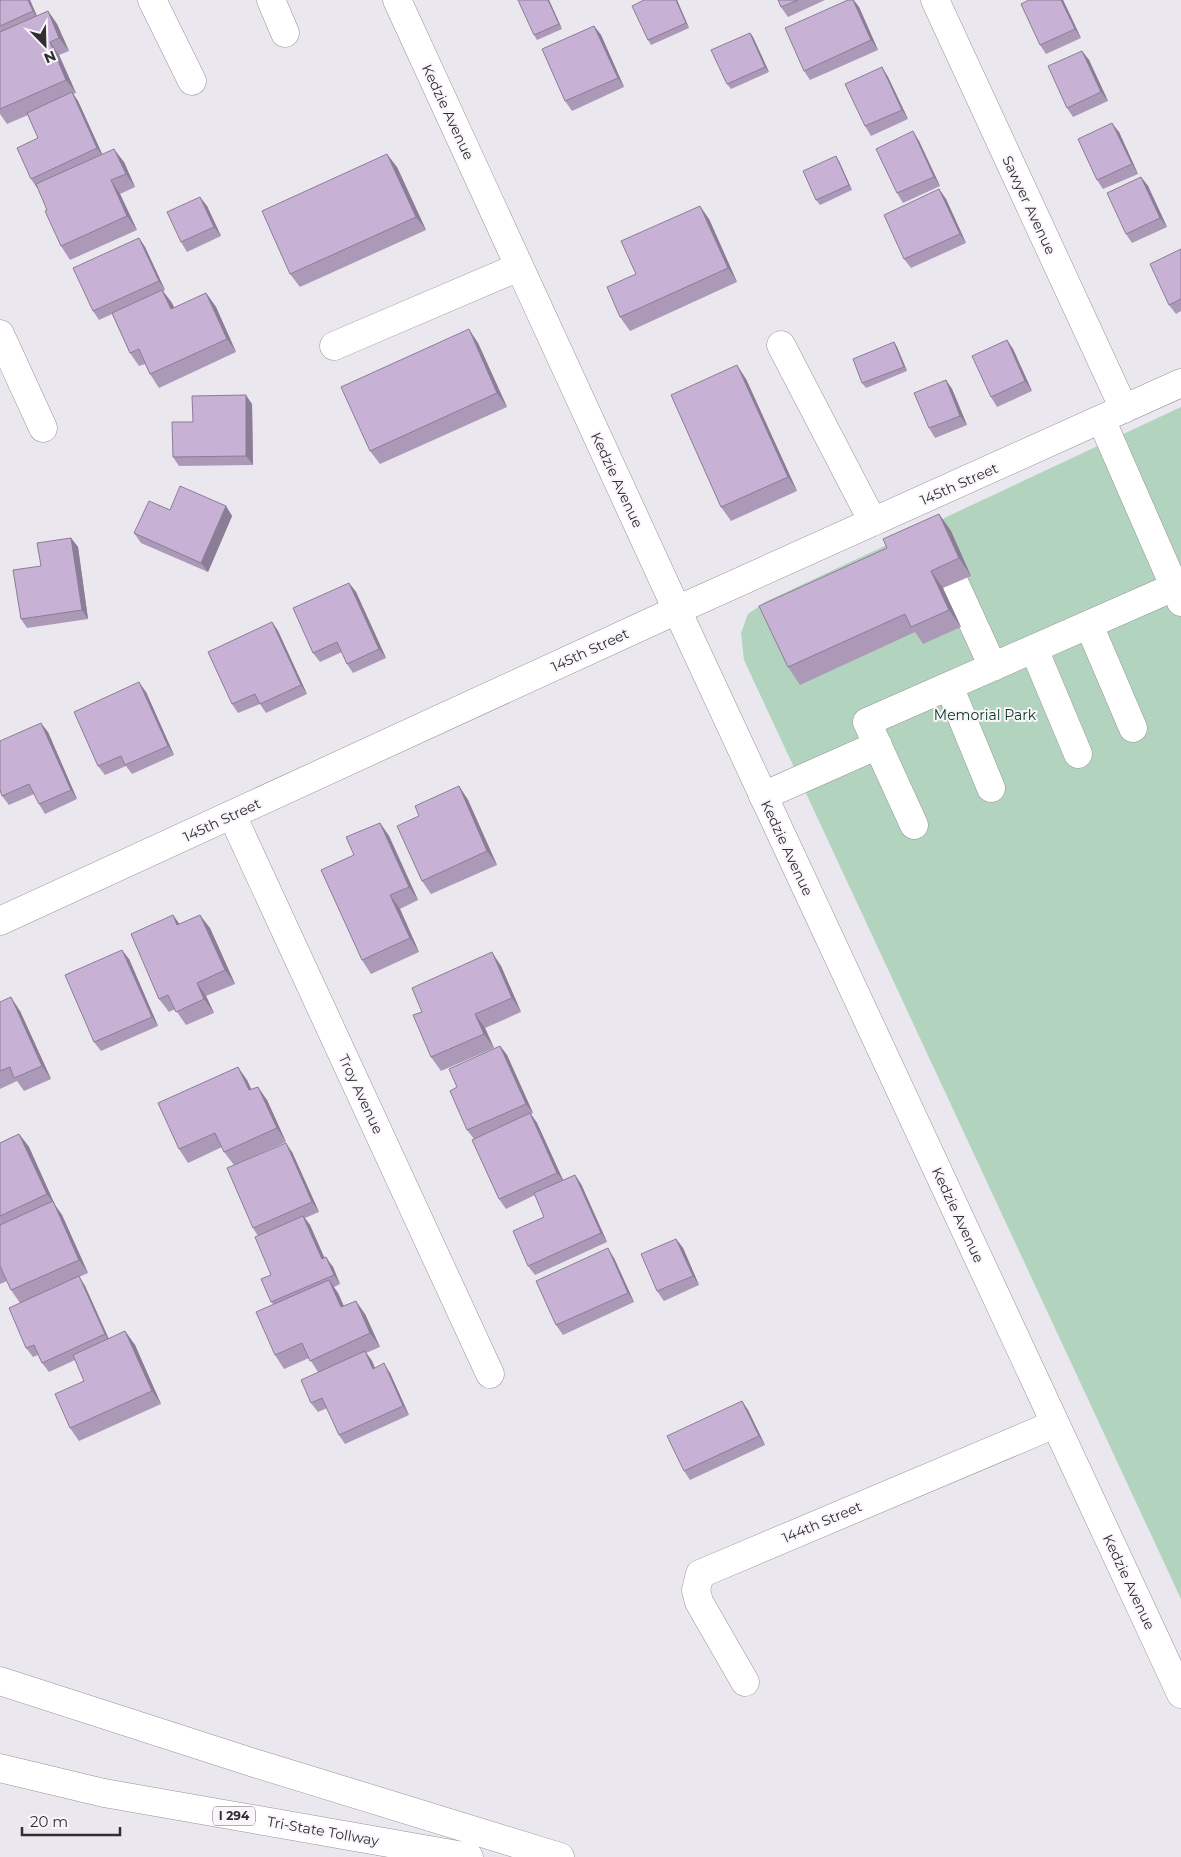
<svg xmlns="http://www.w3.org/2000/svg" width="1181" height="1857" font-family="Montserrat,sans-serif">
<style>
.green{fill:#b2d4be}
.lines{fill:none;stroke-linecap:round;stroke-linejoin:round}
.minor-casing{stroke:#969399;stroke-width:29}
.major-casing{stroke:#969399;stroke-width:29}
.highway-casing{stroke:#969399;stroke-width:29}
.minor{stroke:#fff;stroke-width:28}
.major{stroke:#fff;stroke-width:28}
.highway{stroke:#fff;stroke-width:28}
.wall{fill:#ab99b7}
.shaded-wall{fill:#8b7d95}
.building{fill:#c7b2d5;stroke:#8b7d95}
.labels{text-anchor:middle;stroke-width:4;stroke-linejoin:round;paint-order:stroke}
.shield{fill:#f9f5fb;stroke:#6c6a6d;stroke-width:1}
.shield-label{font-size:12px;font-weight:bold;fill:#2f2e30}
.street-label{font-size:14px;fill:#2f2e30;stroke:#f9f5fb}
.park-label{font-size:14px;fill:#073921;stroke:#f9f5fb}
</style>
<rect width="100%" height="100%" fill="#ebe7ee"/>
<path class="green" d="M1181,407V1599L744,660L741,633L748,614L765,602Z"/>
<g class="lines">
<defs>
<path id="minor" d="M152,0L192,81
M271,0L285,33
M935,0L1124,409
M0,334L43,428
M781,345L873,522
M334,346L519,267
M1101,419L1181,602
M939,549L993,667
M1089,625L1133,728
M1034,649L1078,754
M949,686L991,788
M763,796L878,745
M232,815L490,1374
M914,825L867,722L1174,587
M0,921L677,610L1181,383
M745,1682L699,1602L696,1590L700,1574L1055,1424"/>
<path id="major" d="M397,0L677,610L1181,1694"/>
<path id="highway" d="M0,1681L251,1762L560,1857
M0,1768L104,1793L469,1857"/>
</defs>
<use href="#minor" class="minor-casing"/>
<use href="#major" class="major-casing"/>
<use href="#highway" class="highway-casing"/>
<use href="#minor" class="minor"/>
<use href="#major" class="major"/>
<use href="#highway" class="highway"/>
</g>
<path class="wall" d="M0,0H30L37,16L48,11L57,24L69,51L59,55L76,93L73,94L78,101L102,154L124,162L135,187L120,194L137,230L70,260L61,246L47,210L38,188H37L31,179L38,138L28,115L7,124L0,114Z
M549,0L562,29L537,40L534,35Z
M677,0L689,28L651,45L648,40Z
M778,0H825L788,17L781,7Z
M848,0H854L859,7L878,50L810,80L804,71Z
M1063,0L1081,38L1046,54L1040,45Z
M594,26L601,35L624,87L572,111L565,101Z
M750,33L753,37L769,72L731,89L727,84Z
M1082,51L1089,60L1108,101L1073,117L1067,108Z
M882,67L888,77L908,119L871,136L865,126Z
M1119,132L1138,174L1103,189L1097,180Z
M919,141L940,186L903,203L897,193Z
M839,161L852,190L820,205L816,200Z
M397,167L426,230L300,287L290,274Z
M1141,177L1148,186L1167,227L1132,243L1126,234Z
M939,189L946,199L966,243L911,268L904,259Z
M207,206L221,236L187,252L181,242Z
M709,219L737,282L630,331L620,317L636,274Z
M139,238L145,247L165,290L163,291L172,303L174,308L206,293L216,307L236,352L159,388L150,374L145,364L139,366L130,353L112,314L99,320L93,311Z
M1181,249V311L1176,314L1169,305Z
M1007,340L1013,349L1032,391L997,407L991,397Z
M894,342L897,347L907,371L866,388L862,383Z
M478,343L507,407L380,464L370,451Z
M746,379L797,491L731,521L721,507Z
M946,380L952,389L967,425L935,438L929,428Z
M252,404L253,465L179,466L173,457L193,422Z
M226,506L232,516L208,572L141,543L134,533L170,510Z
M939,514L951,531L971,576L943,588L961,627L923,644L915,632L800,685L788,667L887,548Z
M71,538L78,547L88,619L27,628L21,619L41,566Z
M349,583L356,592L386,658L353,673L347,664L342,652L320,662L313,653Z
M272,622L278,631L307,694L266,713L260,704L238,713L232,704Z
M146,692L174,755L132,774L126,766L105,775L98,766Z
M48,732L77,799L45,814L39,804L34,794L9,805L2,796Z
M459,786L468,800L497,865L431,894L422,881L419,816Z
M380,823L389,836L418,900L400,909L419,952L371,974L362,960L354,855Z
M173,915L179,924L210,928L235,984L206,996L214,1013L186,1025L175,1009L169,1012L159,999Z
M129,959L158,1026L101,1051L94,1042Z
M501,966L521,1012L485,1028L494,1048L441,1071L431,1057L422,1012Z
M0,1002L20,1011L51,1079L24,1091L17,1081L0,1089Z
M500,1046L507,1055L533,1113L531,1114L537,1123L563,1180L575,1175L581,1184L607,1242L535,1275L528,1266L544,1217L535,1195L506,1209L499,1199L474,1139L467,1130L457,1087Z
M247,1080L251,1089L267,1100L286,1142L234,1165L224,1152L222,1147L188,1163L179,1149Z
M19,1134L29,1147L55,1205L62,1215L88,1273L79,1277L85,1286L109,1339L125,1331L135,1345L161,1404L79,1441L70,1428L84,1381L75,1360L49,1372L42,1363L38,1355L33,1357L26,1348L20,1303L11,1290L7,1281L0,1284V1143Z
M292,1152L319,1212L305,1218L310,1225L324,1258L333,1267L340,1284L334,1287L338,1293L344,1306L365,1314L380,1347L366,1353L372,1361L375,1368L390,1373L409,1415L345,1444L339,1435L327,1408L318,1412L311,1403L318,1372L309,1358L284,1369L275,1355L273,1304L271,1302V1275L258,1236L253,1228Z
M676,1239L683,1248L699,1285L664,1301L657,1291Z
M614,1258L634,1302L563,1335L556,1325Z
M742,1401L748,1410L765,1445L690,1480L684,1471Z"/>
<path class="shaded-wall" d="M28,0H30L39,21L33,11Z
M548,0H549L562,29L559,24Z
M676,0H677L689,28L686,23Z
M853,0L859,7L878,50L871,40Z
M1061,0H1063L1081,38L1075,29Z
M48,11L57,24L69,51L59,38Z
M594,26L601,35L624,87L618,78Z
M750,33L753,37L769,72L765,67Z
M50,42L59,55L76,93L66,80Z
M1082,51L1089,60L1108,101L1101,92Z
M882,67L888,77L908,119L902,110Z
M72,92L78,101L104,158L97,148Z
M1112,123L1119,132L1138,174L1132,164Z
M913,131L919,141L940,186L934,177Z
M114,149L124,162L135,187L126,174Z
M387,154L397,167L426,230L416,217Z
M836,156L839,161L852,190L849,185Z
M1141,177L1148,186L1167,227L1160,218Z
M111,180L120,194L137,230L127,216Z
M939,189L946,199L966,243L960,234Z
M200,197L207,206L221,236L214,227Z
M700,206L709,219L737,282L728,268Z
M139,238L145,247L165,290L159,281Z
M162,290L172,303L181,323L171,309Z
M206,293L216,307L236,352L227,339Z
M469,329L478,343L507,407L497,393Z
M1007,340L1013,349L1032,391L1025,381Z
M894,342L897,347L907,371L904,367Z
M737,365L746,379L797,491L788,477Z
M946,380L952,389L967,425L960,416Z
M246,395L252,404L253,465L246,456Z
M226,506L232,516L208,572L201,563Z
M939,514L951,531L971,576L959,558Z
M71,538L78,547L88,619L82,610Z
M931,571L943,588L961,627L949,610Z
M349,583L356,592L386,658L379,649Z
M272,622L278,631L307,694L301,685Z
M139,682L146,692L174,755L168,746Z
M41,723L48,732L77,799L71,790Z
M459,786L468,800L497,865L487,851Z
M380,823L389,836L418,900L409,887Z
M390,895L400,909L419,952L410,938Z
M173,915L183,929L177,925Z
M200,915L210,928L235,984L225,970Z
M122,950L129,959L158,1026L152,1017Z
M492,952L501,966L521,1012L512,998Z
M197,983L206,996L214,1013L204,999Z
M11,997L20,1011L51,1079L42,1066Z
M475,1014L485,1028L494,1048L484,1034Z
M500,1046L507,1055L533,1113L526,1104Z
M238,1067L247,1080L258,1104L249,1090Z
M258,1087L267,1100L286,1142L277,1128Z
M530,1113L537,1123L564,1182L557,1173Z
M19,1134L29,1147L55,1205L62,1215L88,1273L79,1260L54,1204L47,1194Z
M286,1143L292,1152L319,1212L312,1202Z
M575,1175L581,1184L607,1242L601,1233Z
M303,1216L310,1225L329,1268L322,1259Z
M676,1239L683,1248L699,1285L693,1276Z
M608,1248L614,1258L634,1302L628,1293Z
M326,1257L333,1267L340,1284L334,1275Z
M79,1276L85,1286L111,1344L105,1334Z
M329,1280L338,1293L350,1321L341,1307Z
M356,1301L365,1314L380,1347L370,1333Z
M125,1331L135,1345L161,1404L152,1391Z
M365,1351L372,1361L379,1378L373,1369Z
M384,1363L390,1373L409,1415L403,1406Z
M742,1401L748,1410L765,1445L759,1436Z"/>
<path class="building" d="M0,0H28L33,11L0,26Z
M518,0H548L559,24L534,35Z
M644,0H676L686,23L648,40L632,6Z
M778,0H798L781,7Z
M848,0H853L871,40L804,71L785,28Z
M1029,0H1061L1075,29L1040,45L1021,4Z
M48,11L59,38L50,42L66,80L0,109V32Z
M594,26L618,78L565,101L542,49Z
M750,33L765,67L727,84L711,50Z
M1082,51L1101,92L1067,108L1048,66Z
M882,67L902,110L865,126L845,84Z
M72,92L97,148L31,179L17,148L38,138L27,113Z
M1112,123L1132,164L1097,180L1078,139Z
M913,131L934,177L897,193L876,149Z
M114,149L126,174L111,180L127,216L61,246L45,211L47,210L36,184Z
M387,154L416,217L290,274L262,211Z
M836,156L849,185L816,200L803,171Z
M1141,177L1160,218L1126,234L1107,193Z
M939,189L960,234L904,259L884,215Z
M200,197L214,227L181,242L167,212Z
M700,206L728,268L620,317L607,287L636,274L621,241Z
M139,238L159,281L93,311L73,268Z
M1181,249V299L1169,305L1150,264Z
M162,290L171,309L206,293L227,339L150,374L139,349L130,353L112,313Z
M469,329L497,393L370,451L341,387Z
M1007,340L1025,381L991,397L972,356Z
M894,342L904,367L862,383L853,359Z
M737,365L788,477L721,507L671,395Z
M946,380L960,416L929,428L914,393Z
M246,395V456L173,457L172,422H193L192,396Z
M180,486L226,506L201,563L134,533L149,501L170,510Z
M939,514L959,558L931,571L949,610L911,627L905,614L788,667L759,606L887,548L883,539Z
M71,538L82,610L21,619L13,570L41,566L37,543Z
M349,583L379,649L347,664L337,642L313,653L293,608Z
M272,622L301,685L260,704L255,694L232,704L208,652Z
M139,682L168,746L125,765L121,756L98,766L74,712Z
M41,723L71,790L39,804L29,784L2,796L0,790V741Z
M459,786L487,851L422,881L397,826L419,816L415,806Z
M380,823L409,887L390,895L410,938L362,960L321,870L354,855L346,837Z
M173,915L177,925L200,915L225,970L197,983L204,999L176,1012L168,995L159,999L131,934Z
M122,950L152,1017L94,1042L65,975Z
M492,952L512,998L475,1014L484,1034L431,1057L413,1015L422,1012L412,988Z
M11,997L42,1066L14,1078L10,1067L0,1071V1002Z
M500,1046L526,1104L467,1130L450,1091L457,1087L449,1069Z
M238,1067L249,1090L258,1087L277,1128L224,1152L215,1133L179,1149L158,1103Z
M530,1113L557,1173L499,1199L472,1140Z
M19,1134L47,1194L0,1216V1143Z
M286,1143L312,1202L253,1228L227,1168Z
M575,1175L601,1233L528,1266L513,1231L544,1217L534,1193Z
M53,1201L79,1260L11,1290L0,1266V1225Z
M303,1216L322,1259L326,1257L334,1275L271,1302L261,1279L271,1275L255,1237Z
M676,1239L693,1276L657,1291L641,1254Z
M608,1248L628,1293L556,1325L536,1281Z
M79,1276L105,1334L42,1363L34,1345L26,1348L9,1308Z
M329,1280L341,1307L356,1301L370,1333L310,1361L302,1343L275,1355L256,1312Z
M125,1331L152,1391L70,1428L55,1394L84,1381L73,1355Z
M365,1351L373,1369L384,1363L403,1406L339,1435L322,1398L311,1403L301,1380Z
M742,1401L759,1436L684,1471L667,1436Z"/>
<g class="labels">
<rect class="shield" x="213" y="1806.5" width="42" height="19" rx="4"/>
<g class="shield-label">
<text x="234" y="1820">I 294</text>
</g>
<g class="street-label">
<text transform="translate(448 112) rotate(65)" y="5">Kedzie Avenue</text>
<text transform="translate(1029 205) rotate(65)" y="5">Sawyer Avenue</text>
<text transform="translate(617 480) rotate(65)" y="5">Kedzie Avenue</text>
<text transform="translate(959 484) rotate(-24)" y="5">145th Street</text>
<text transform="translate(590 650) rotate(-25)" y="5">145th Street</text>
<text transform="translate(222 820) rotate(-25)" y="5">145th Street</text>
<text transform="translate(787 848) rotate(65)" y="5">Kedzie Avenue</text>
<text transform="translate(361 1094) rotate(65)" y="5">Troy Avenue</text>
<text transform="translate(958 1215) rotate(65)" y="5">Kedzie Avenue</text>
<text transform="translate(822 1522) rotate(-23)" y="5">144th Street</text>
<text transform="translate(1129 1582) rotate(65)" y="5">Kedzie Avenue</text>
<text transform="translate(323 1831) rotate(10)" y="5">Tri-State Tollway</text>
</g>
<g class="park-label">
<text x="985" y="720">Memorial Park</text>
</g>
</g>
<g transform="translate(45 45) rotate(157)" stroke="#f9f5fb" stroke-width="4" paint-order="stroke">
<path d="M0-4L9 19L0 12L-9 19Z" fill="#2f2e30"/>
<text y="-8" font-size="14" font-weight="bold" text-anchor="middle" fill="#2f2e30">N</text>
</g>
<path d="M22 1827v8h98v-8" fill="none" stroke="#2f2e30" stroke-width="2.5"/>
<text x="30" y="1827" font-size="15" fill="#2f2e30" stroke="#f9f5fb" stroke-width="4" paint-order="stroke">20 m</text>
</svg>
